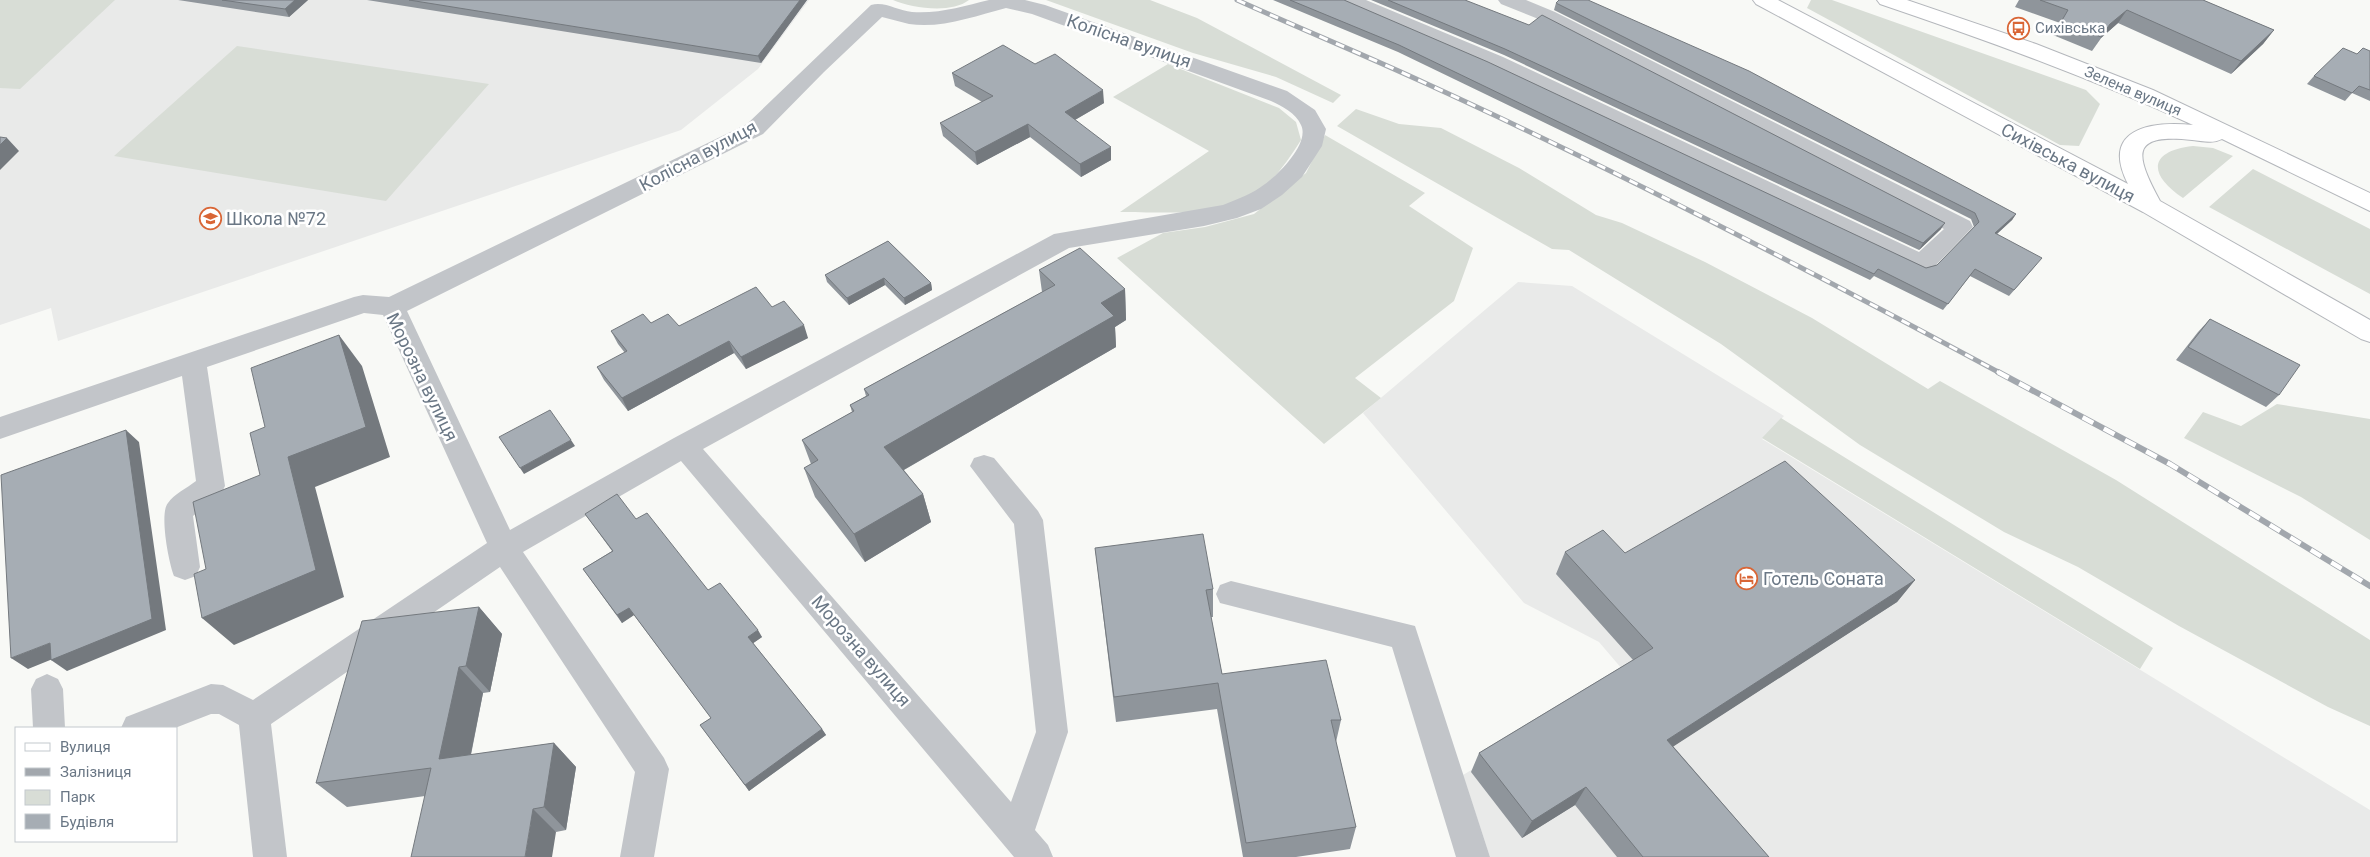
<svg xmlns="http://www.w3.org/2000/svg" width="2370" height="857" font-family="Roboto,sans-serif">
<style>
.built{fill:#e9eae9}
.green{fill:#d8ddd6}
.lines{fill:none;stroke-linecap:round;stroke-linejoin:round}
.major-casing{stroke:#b4b7bc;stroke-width:2}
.minor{fill:#c2c5c9;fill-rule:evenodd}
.major{fill:#fff;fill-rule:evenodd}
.rail-far1-casing{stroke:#a2a7ad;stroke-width:5}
.rail-casing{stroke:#a2a7ad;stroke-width:6}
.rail-far1{stroke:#fff;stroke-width:3;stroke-dasharray:9;stroke-linecap:butt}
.rail{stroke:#fff;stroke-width:4.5;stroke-dasharray:12;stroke-linecap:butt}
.wall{fill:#8f959b}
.shaded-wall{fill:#74797e}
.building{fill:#a6adb4;stroke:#74797e}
.labels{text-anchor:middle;stroke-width:5;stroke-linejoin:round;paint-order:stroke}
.far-poi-label{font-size:15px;fill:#6a7785;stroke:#fff;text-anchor:start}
.far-street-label{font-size:15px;fill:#6a7785;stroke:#fff}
.street-label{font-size:18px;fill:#6a7785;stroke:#fff}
.poi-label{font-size:18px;fill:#6a7785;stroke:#fff;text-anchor:start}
</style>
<rect width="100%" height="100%" fill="#f8f9f6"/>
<path class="built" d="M0,0H809L758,69L681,130L58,341L51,308L0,325Z
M1518,282L1572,286L1784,416L1762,439L2370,810V857H1490L1463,775L1628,676L1599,642L1524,603L1363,413Z"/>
<path class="green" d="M0,0H115L20,89L0,88Z
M893,0H969C951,14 912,8 893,0Z
M1046,0H1150L1197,18L1341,95L1333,103L1276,77L1193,53Z
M1811,0H1832L2086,90L2100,104L2079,146L2060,145L1807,8Z
M237,46L489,84L386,201L114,156Z
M1168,64L1279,108L1296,122L1301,140C1287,162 1272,184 1250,198C1220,217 1156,212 1120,212L1209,151L1113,97Z
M1356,109L1399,124L1441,128L1519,168L1596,215L1622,223L1705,262L1812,318L1928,389L1940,381L2116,480L2370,640V726L2328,707L2179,626L2078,567L2004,532L1860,445L1721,344L1569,250L1552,249L1337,126Z
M1325,135L1425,193L1409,206L1473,248L1454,301L1355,378L1381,398L1324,444L1117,258L1163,233L1205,227L1254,214L1306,173Z
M2193,146L2213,148L2233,156L2183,198C2148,175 2148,151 2193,146Z
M2253,169L2370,229V294L2209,207Z
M2277,404L2370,419V540L2301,497L2184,438L2203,412L2241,426Z
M1781,418L2153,648L2140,669L1762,438Z"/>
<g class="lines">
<defs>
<path id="major" d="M1753,0H1778L2128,184C2100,129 2150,121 2193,125C2091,78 1986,40 1880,4L1877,0H1907L2036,44L2153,90L2370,193V211L2222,139C2213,144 2202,141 2192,140C2128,133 2136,156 2160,201L2370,320V342L2361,339L2143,212L1756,4Z"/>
</defs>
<use href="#major" class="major-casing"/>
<path class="minor" d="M989,0H1025L1045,5L1287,91L1315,110L1326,129L1322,146L1302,177L1282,195L1261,209L1237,218L1204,226L1069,248L703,449L1011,802L1036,732L1014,524L970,466L974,458L984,455L994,458L1038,511L1043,520L1068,732L1035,830L1048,845L1053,857H1014L681,461L523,552L664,758L669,769L654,857H620L635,772L500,567L271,724L287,857H253L239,725L219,714H211L175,728H121L126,717L211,684L223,685L253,700L487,543L383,315L364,313L207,367L225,486L221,494L193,516L200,567L196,576L185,580L174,576C169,564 159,513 168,503C174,494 187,488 196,481L182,376L0,439V417L354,297L363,295L389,297L747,124L871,5C885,1 898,11 912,12C939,14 964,6 989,0ZM1006,8L1032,14L1271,101C1282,106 1296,113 1301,125C1310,143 1279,174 1265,184C1252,194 1238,199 1223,205L1054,234L674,438L510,530L407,311L763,134L824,72L882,17C891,19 900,22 909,24C941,29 975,16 1006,8Z
M1339,0H1366L1503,57L1919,252L1944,229L1541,20L1501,4L1498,0H1526L1555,12L1970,221L1973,227L1931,270L1922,273L1913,270L1487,67L1342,4Z
M1231,581L1415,626L1490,857H1456L1392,647L1220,603L1216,594L1220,585Z
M47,674L58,679L63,689L65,728H33L31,689L36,679Z"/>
<use href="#major" class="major"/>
<defs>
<path id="rail-far1" d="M1237,0C1299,28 1362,54 1425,83C1620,172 1811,271 2000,373"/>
<path id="rail" d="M1998,372L2170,464L2370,586"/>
</defs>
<use href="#rail-far1" class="rail-far1-casing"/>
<use href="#rail" class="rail-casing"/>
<use href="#rail-far1" class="rail-far1"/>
<use href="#rail" class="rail"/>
</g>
<path class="wall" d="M178,0H308L289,17Z
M367,0H807L761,63Z
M1273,0H1344L1926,268L1937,265L1974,227L1971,219L1554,10L1556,3L2016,214L2012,220L1997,234L2037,264L2009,296L1970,276L1943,310L1874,276L1870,280L1398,52Z
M1371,0H1465L1941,229L1919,250L1504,55Z
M2019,0H2203L2274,30L2263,44L2231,74L2118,23L2101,38L2092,51L2053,35L2060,23L2015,7Z
M2370,51V101L2352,93L2345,101L2307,84L2314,76L2357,54Z
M1035,64L1104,103L1075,120L1111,160L1081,177L1030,137L977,165L943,136L940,123L982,102L955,86L952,73Z
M888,241L931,283L932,290L905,305L885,285L849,305L827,282L825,275Z
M1039,270L1125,289L1126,320L1115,327L1116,347L904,470L923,494L931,522L865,562L815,497L804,468L811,464L802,440L852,412L850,405L866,396L864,389L1042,292Z
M772,307L808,338L746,369L734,353L628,411L604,380L597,367L625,353L618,344L611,331L679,326Z
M2210,319L2279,395L2266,407L2176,360L2198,332Z
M585,514L636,519L708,590L762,637L753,643L822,729L826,735L749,791L700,725L711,718L634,615L622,623L583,569L612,551Z
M1095,548L1213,589V617H1211L1222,674L1341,720L1336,742L1356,827L1350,849L1296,857H1243L1217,709L1116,722Z
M1565,552L1625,553L1915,580L1897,602L1673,746L1769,857H1617L1575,805L1522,838L1471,772L1479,753L1633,660L1556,574Z
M479,607L502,634L490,692L483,693L471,755L554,743L576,767L566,830L556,832L425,796L347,807L316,783Z"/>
<path class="shaded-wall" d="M295,0H308L289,17L285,9Z
M800,0H807L761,63L758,56Z
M2127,10L2118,23L2101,38L2092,51L2110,24Z
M2274,30L2263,44L2231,74L2241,61Z
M1103,90L1104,103L1066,125L1065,112Z
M1028,124L1030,137L977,165L975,152Z
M7,138L19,151L0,170V145Z
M1111,147V160L1081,177L1080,164Z
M2016,214L2012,220L1990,240L1995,233Z
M1945,223L1941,229L1919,250L1923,243Z
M884,278L885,285L849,305L847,298Z
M931,283L932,290L905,305L904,298Z
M1125,289L1126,320L1115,327L1116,347L893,476L884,447L1101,303Z
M804,325L808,338L746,369L741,357Z
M339,335L362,366L390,457L315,487L344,597L234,645L202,618Z
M729,341L734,353L628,411L622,398Z
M126,430L139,442L166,630L67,671L51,660Z
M571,440L575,446L524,474L520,468Z
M923,494L931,522L865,562L854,534Z
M1915,580L1897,602L1654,759L1667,740Z
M479,607L502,634L490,692L466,666Z
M629,608L634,615L622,623L617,615Z
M758,630L762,637L752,644L748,637Z
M50,643L65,654L28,669L11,658Z
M459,667L483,693L465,783L439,759Z
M822,729L826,735L749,791L745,785Z
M554,743L576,767L566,830L544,807Z
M1586,787L1575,805L1522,838L1532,821Z
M533,809L556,832L552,857H525Z"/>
<path class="building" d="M222,0H295L285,9Z
M409,0H800L758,56Z
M1290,0H1344L1488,62L1926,268L1937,265L1979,222L1975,213L1556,3L1559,0H1588L1749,71L2016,214L1995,233L2042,258L2014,290L1975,269L1948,304L1878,269L1874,274L1399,45Z
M1388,0H1465L1529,25L1542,15L1945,223L1923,243L1505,49Z
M2040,0H2203L2274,30L2241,61L2127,10L2110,24L2101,37L2061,22L2068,10Z
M1003,45L1035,64L1055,54L1103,90L1065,112L1111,147L1080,164L1028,124L975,152L940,123L993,96L952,73Z
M2343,48L2357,54L2363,48L2370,51V90L2359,86L2352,93L2314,76Z
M0,137L7,138L0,145Z
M888,241L931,283L904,298L884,278L847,298L825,275Z
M1080,248L1125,289L1101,303L1114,316L884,447L923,494L854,534L804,468L818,460L802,440L854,411L850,405L869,395L864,389L1055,285L1039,270Z
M756,287L772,307L784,301L804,325L741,357L729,341L622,398L597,367L627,351L611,331L643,314L651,323L668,314L679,326Z
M2210,319L2300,365L2279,395L2188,347Z
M339,335L366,427L288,457L316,570L202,618L194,574L206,569L193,502L260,475L250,433L265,427L251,368Z
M550,410L571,440L520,468L499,437Z
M126,430L152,619L51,660L50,643L11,658L1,475Z
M1785,461L1915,580L1667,740L1769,857H1643L1586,787L1532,821L1479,753L1653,648L1565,552L1603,530L1625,553Z
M617,494L636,519L647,513L708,590L720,583L758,630L748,637L822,729L745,785L700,725L711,718L629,608L617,615L583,569L613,551L585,514Z
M1203,534L1213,589L1206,590L1222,674L1326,660L1341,720H1331L1356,827L1246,843L1218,683L1114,697L1095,548Z
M479,607L466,666L459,667L439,759L554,743L544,807L533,809L525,857H411L431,768L316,783L362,621Z"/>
<defs>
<symbol id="bus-ring" viewBox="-11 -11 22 22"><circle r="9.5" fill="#fff" stroke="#d96636" stroke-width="1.5"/><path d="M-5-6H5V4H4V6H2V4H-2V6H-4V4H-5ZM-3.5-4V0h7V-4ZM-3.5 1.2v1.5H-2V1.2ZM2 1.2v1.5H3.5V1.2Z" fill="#d96636"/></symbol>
<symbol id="school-ring" viewBox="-11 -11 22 22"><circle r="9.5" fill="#fff" stroke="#d96636" stroke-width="1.5"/><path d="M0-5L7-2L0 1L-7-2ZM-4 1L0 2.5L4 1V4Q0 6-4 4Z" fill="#d96636"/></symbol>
<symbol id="hotel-ring" viewBox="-11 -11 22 22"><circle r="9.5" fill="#fff" stroke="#d96636" stroke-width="1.5"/><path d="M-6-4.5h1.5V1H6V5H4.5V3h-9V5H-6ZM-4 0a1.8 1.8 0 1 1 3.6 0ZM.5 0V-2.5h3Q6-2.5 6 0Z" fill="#d96636"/></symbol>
</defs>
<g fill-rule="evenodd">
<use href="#bus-ring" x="2006" y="16" width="25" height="25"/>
<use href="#school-ring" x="198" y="206" width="25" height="25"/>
<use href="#hotel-ring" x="1734" y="566" width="25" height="25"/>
</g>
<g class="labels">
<g class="far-poi-label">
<text x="2035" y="33">Сихівська</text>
</g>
<g class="far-street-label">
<text transform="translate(2133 91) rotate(23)" y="5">Зелена вулиця</text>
</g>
<g class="street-label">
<text transform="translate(1129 41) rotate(19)" y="6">Колісна вулиця</text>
<text transform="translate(698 156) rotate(-28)" y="6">Колісна вулиця</text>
<text transform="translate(2068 163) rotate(28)" y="6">Сихівська вулиця</text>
<text transform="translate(422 377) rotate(64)" y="6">Морозна вулиця</text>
<text transform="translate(861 651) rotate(49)" y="6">Морозна вулиця</text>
</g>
<g class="poi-label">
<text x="226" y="225">Школа №72</text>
<text x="1763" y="585">Готель Соната</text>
</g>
</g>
<rect x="15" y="727" width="162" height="115" fill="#ffffff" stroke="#c3c9ce"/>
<rect x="25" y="743" width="25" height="8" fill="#ffffff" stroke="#c3c9ce"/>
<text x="60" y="752" font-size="15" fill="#6a7785">Вулиця</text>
<rect x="25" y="768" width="25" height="8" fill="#a2a7ad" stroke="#c3c9ce"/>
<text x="60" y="777" font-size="15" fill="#6a7785">Залізниця</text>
<rect x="25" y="790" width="25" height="15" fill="#d8ddd6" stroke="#c3c9ce"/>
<text x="60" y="802" font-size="15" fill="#6a7785">Парк</text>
<rect x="25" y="814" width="25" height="15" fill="#a6adb4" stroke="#c3c9ce"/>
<text x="60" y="827" font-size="15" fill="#6a7785">Будівля</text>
</svg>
